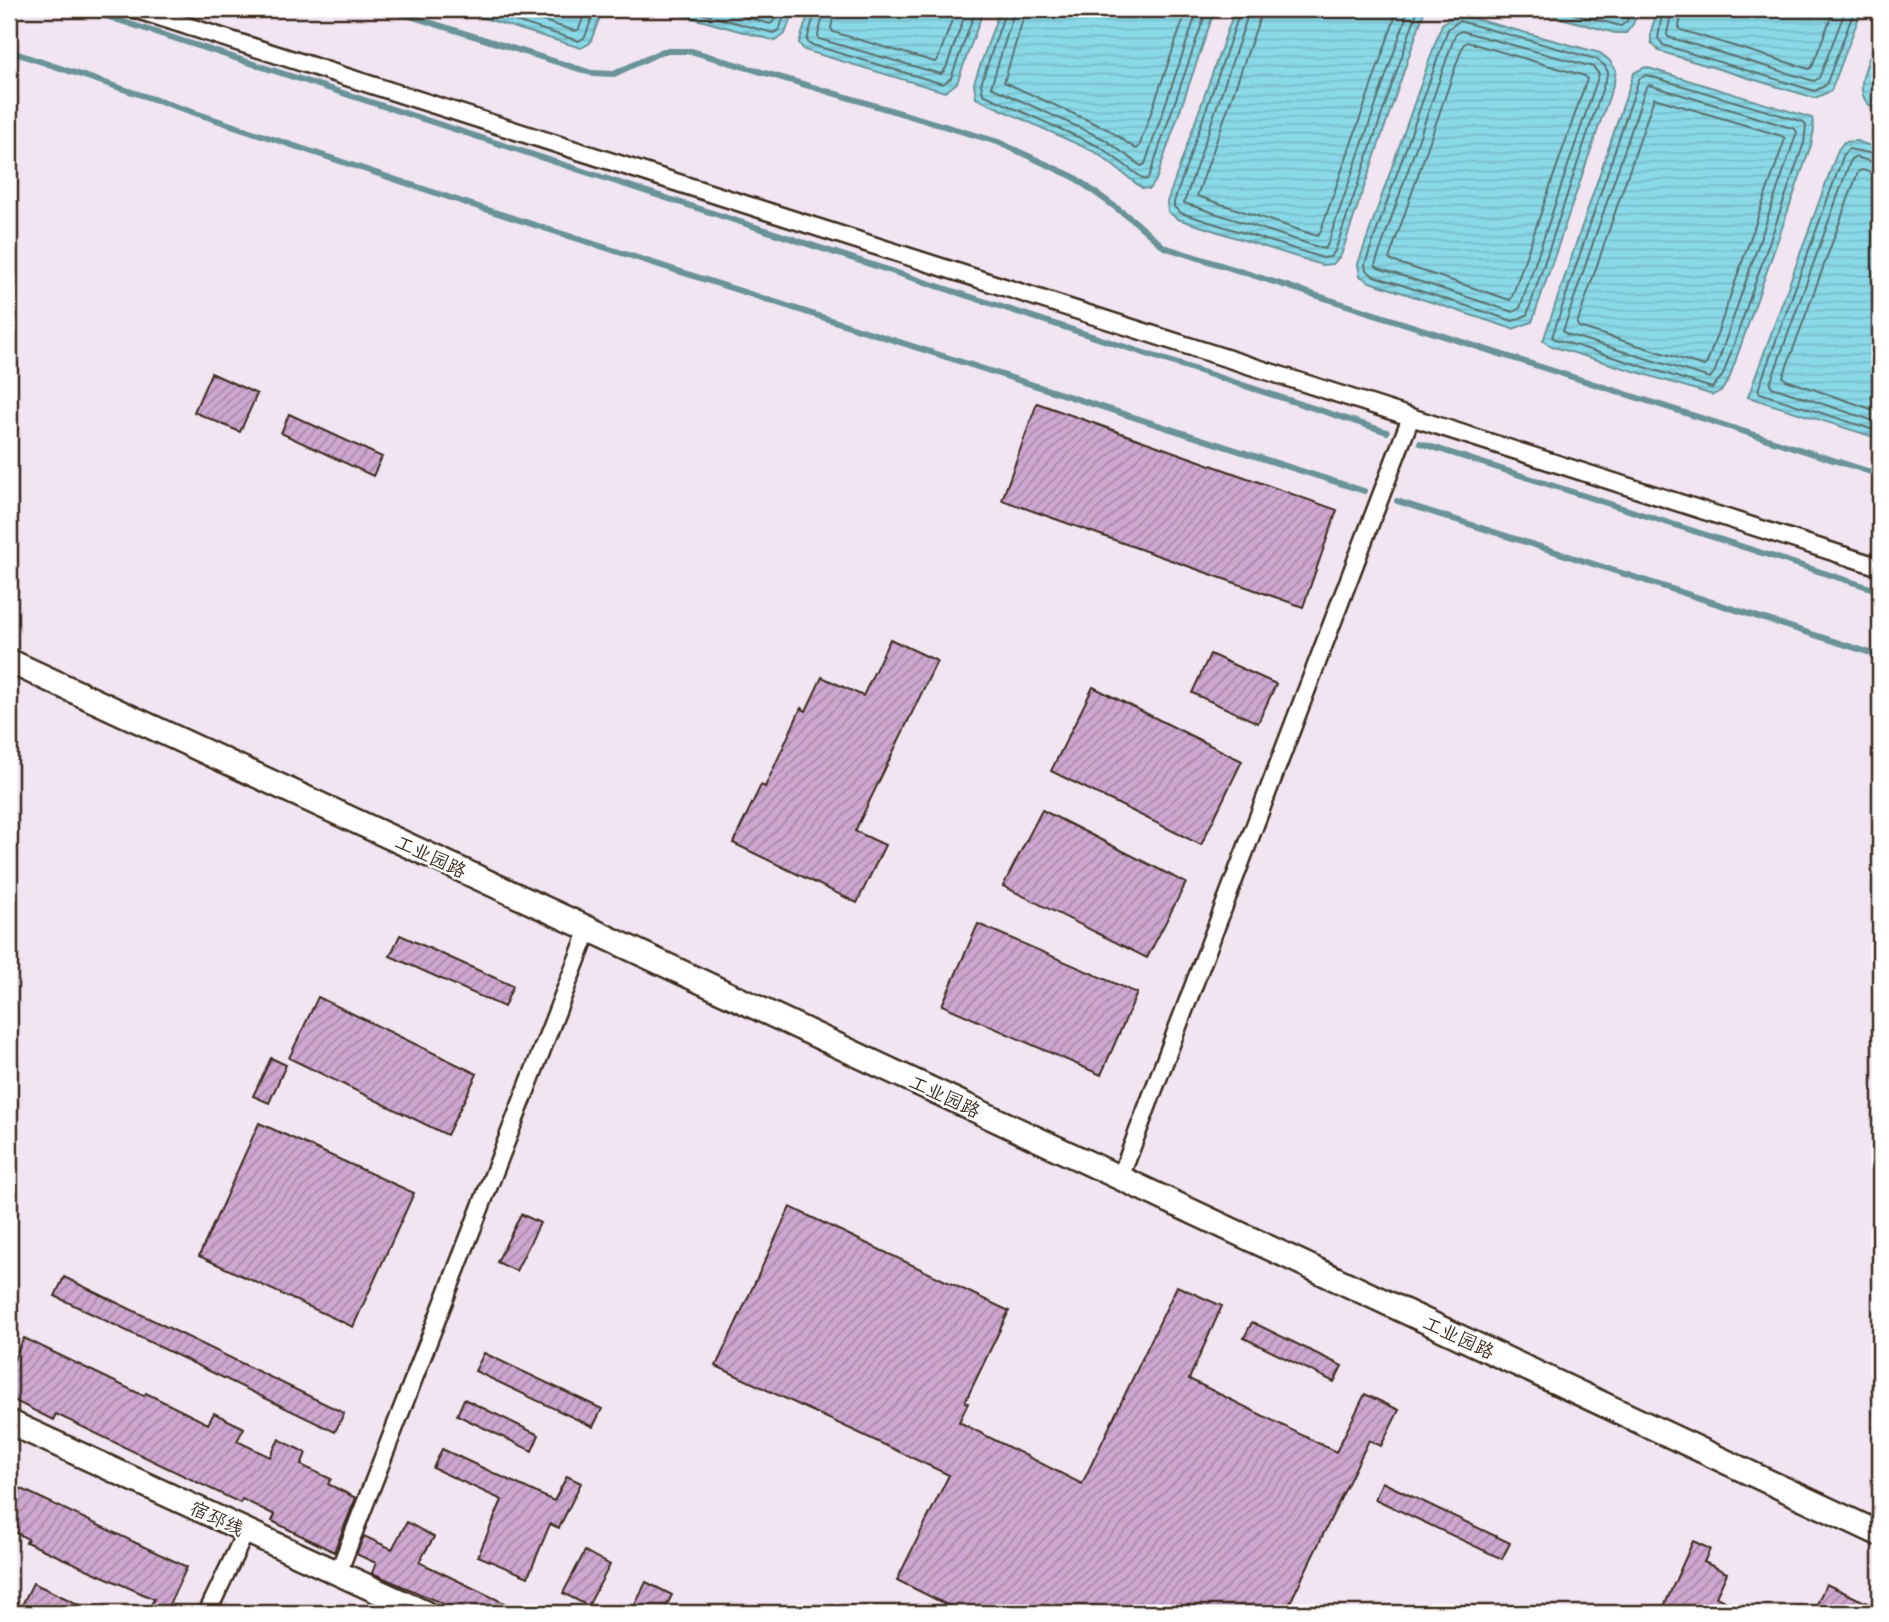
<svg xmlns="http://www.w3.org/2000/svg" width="1889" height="1622" font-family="'Shantell Sans','LXGW WenKai TC',sans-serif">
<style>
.water{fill:url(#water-rules);stroke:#6a9397;stroke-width:2}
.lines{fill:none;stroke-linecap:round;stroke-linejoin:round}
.shore{stroke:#5b706f;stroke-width:2}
.stream{stroke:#6a9397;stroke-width:6}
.building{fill:url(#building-hatch);stroke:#3b2a1e;stroke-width:2}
.street-casing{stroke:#3b2a1e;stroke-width:21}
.secondary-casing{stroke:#3b2a1e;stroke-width:28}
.street{stroke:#fff;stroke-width:16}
.secondary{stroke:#fff;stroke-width:23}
.labels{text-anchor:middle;stroke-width:5;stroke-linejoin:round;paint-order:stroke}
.street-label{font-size:19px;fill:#3b2a1e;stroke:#fff}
</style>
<defs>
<pattern id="water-rules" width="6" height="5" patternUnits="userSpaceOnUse" patternTransform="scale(1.75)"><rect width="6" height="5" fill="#8ad9e8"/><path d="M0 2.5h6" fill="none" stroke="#78bac7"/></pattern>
<pattern id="building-hatch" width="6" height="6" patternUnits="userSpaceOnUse" patternTransform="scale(1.75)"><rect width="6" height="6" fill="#cda7cf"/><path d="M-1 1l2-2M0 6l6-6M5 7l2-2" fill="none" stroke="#a888a7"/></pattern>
</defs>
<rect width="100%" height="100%" fill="#f0e5f1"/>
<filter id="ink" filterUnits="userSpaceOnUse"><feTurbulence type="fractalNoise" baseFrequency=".0143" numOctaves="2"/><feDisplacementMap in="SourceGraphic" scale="14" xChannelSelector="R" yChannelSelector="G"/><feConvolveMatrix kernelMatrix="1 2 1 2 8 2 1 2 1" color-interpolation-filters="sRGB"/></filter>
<g filter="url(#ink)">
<path class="water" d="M454,9H603L590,43L581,48Z
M660,9H794L785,34L776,41Z
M810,9H984L957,83L945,92L804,50L799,43Z
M1000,9H1215L1156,180L1150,189L1142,188L1097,153L976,98L974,83Z
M1235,9H1425L1341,255L1333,264L1322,265L1178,219L1168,212L1167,202Z
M1529,9H1639L1633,24L1626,33H1615Z
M1657,9H1862L1831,91L1815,98L1659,51L1651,42V32Z
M1457,14L1600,53L1609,60L1616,70L1614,82L1532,322L1513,329L1370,282L1360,276L1358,264L1442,24Z
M1880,32V111C1844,99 1871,56 1880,32Z
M1645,67L1812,118L1814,129L1811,145L1729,379L1722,390L1713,395L1551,346L1543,341L1634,73Z
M1856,141L1880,149V439L1748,397L1838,150L1844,142Z"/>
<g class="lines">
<path class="shore" d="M477,9L579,41L585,37L595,9
M505,9L575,31L579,29L586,9
M685,9L773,33L779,30L787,9
M717,9L770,24L773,22L777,9
M816,9L807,40L809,44L943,84L951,78L976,9
M825,9L818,35L819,39L941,74L946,68L967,9
M835,9L831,28L833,32L935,62L938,59L956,9
M1006,9L981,84L983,94L1100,147L1145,180L1149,177L1207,9
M1015,9L991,87L1104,139L1141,166L1145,164L1198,9
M1026,9L1004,82L1109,130L1136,149L1139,147L1187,9
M1241,9L1174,202V207L1181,213L1323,258L1330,257L1335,251L1418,9
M1250,9L1184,203L1324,249L1327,246L1409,9
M1260,9L1259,20L1197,196L1317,236L1320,233L1398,9
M1555,9L1621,26L1627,21L1631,9
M1663,9L1658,38L1663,45L1815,91L1826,85L1855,9
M1672,9L1667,34L1668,37L1814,81L1819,78L1846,9
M1682,9L1679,27L1681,30L1809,69L1812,67L1834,9
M1459,21L1596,59L1604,65L1608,72L1527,315L1513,321L1374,276L1366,270L1365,264L1448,29Z
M1461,31L1593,67L1599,74L1520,308L1513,312L1378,268L1375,265L1455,35Z
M1467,42L1585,76L1587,79L1512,297L1510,300L1392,261L1389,259L1463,45Z
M1646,75L1804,122L1806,125L1804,143L1723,375L1712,388L1555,339L1552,337L1639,79Z
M1649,85L1795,129L1797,132L1715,371L1710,378L1566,334L1563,331L1646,87Z
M1654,98L1782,136L1785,139L1707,363L1704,366L1579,327L1577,324Z
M1880,155L1848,149L1844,154L1758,390L1760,393L1880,432
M1880,164L1855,157L1851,159L1770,384L1772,387L1880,423
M1880,174L1861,170L1858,172L1783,377L1786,380L1880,412"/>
<path class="stream" d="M84,9L1387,432
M387,9L592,73L614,74L663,51H691L998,142L1074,177L1133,220L1164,247L1880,475
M9,51L463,202L1364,491
M1420,443L1880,591
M1397,501L1880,656"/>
</g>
<path class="building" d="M211,373L257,394L240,432L194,412Z
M1037,403L1337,510L1303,607L1002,500Z
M289,414L382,457L373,476L281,433Z
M890,639L937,661L855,831L885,845L857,903L733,843L761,785L765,787L801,708L806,711L822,677L863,696Z
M1210,654L1276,684L1258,723L1192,693Z
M1093,687L1242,761L1201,845L1051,771Z
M1042,810L1186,883L1147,958L1003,886Z
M978,924L1137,993L1101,1075L942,1005Z
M400,935L513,986L504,1007L390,956Z
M318,997L477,1074L447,1135L289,1058Z
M271,1058L286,1065L269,1103L253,1096Z
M259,1123L414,1193L353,1327L199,1256Z
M790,1207L1009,1311L965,1402L968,1403L959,1422L1082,1484L1177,1286L1222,1306L1189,1379L1336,1452L1365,1394L1399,1410L1381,1446L1369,1440L1285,1613H963L897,1580L949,1475L716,1366Z
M521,1214L540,1223L516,1271L497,1262Z
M64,1277L344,1413L335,1432L55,1296Z
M1252,1322L1342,1366L1334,1382L1244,1338Z
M24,1338L144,1396L146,1393L208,1424L214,1413L244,1428L237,1441L270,1457L279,1439L306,1453L301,1465L331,1479L328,1484L356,1498L334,1552L272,1521L275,1515L242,1499L240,1503L56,1414L53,1420L9,1398V1369Z
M484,1353L602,1409L593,1427L475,1371Z
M464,1399L539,1435L532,1451L457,1415Z
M442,1449L554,1501L567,1476L581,1483L559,1528L550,1524L528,1577L478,1556L502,1500L433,1468Z
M1382,1482L1510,1543L1502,1559L1375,1499Z
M9,1483L187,1567L165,1613L150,1607L154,1599L26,1542L28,1539L9,1529Z
M407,1522L434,1537L419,1562L525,1613H464L372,1573L376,1563L356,1554L364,1536L392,1549Z
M1693,1541L1710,1549L1704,1562L1727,1573L1716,1597L1750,1613H1661Z
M585,1551L610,1565L588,1606L563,1593Z
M646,1582L672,1595L663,1613H631Z
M33,1583L97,1613H18Z
M1826,1584L1880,1609V1613H1813Z"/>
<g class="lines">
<defs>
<path id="street" d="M134,9L1880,567
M1120,1178L1411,417
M338,1573L589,929
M207,1613L246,1531"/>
<path id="secondary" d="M9,661L589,929L1880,1534
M9,1422L425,1613"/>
</defs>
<use href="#street" class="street-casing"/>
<use href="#secondary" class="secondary-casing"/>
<use href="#street" class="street"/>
<use href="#secondary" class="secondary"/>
</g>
</g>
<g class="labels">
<g class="street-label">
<text transform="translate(431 856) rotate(25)" y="7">工业园路</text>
<text transform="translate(945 1096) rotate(25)" y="7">工业园路</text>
<text transform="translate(1459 1337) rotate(25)" y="7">工业园路</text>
<text transform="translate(217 1518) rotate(25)" y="7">宿邳线</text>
</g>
</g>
<rect width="1889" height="1622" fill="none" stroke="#fff" stroke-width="35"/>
<rect x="18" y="18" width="1854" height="1587" fill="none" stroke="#3b2a1e" stroke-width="2.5" filter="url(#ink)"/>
</svg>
